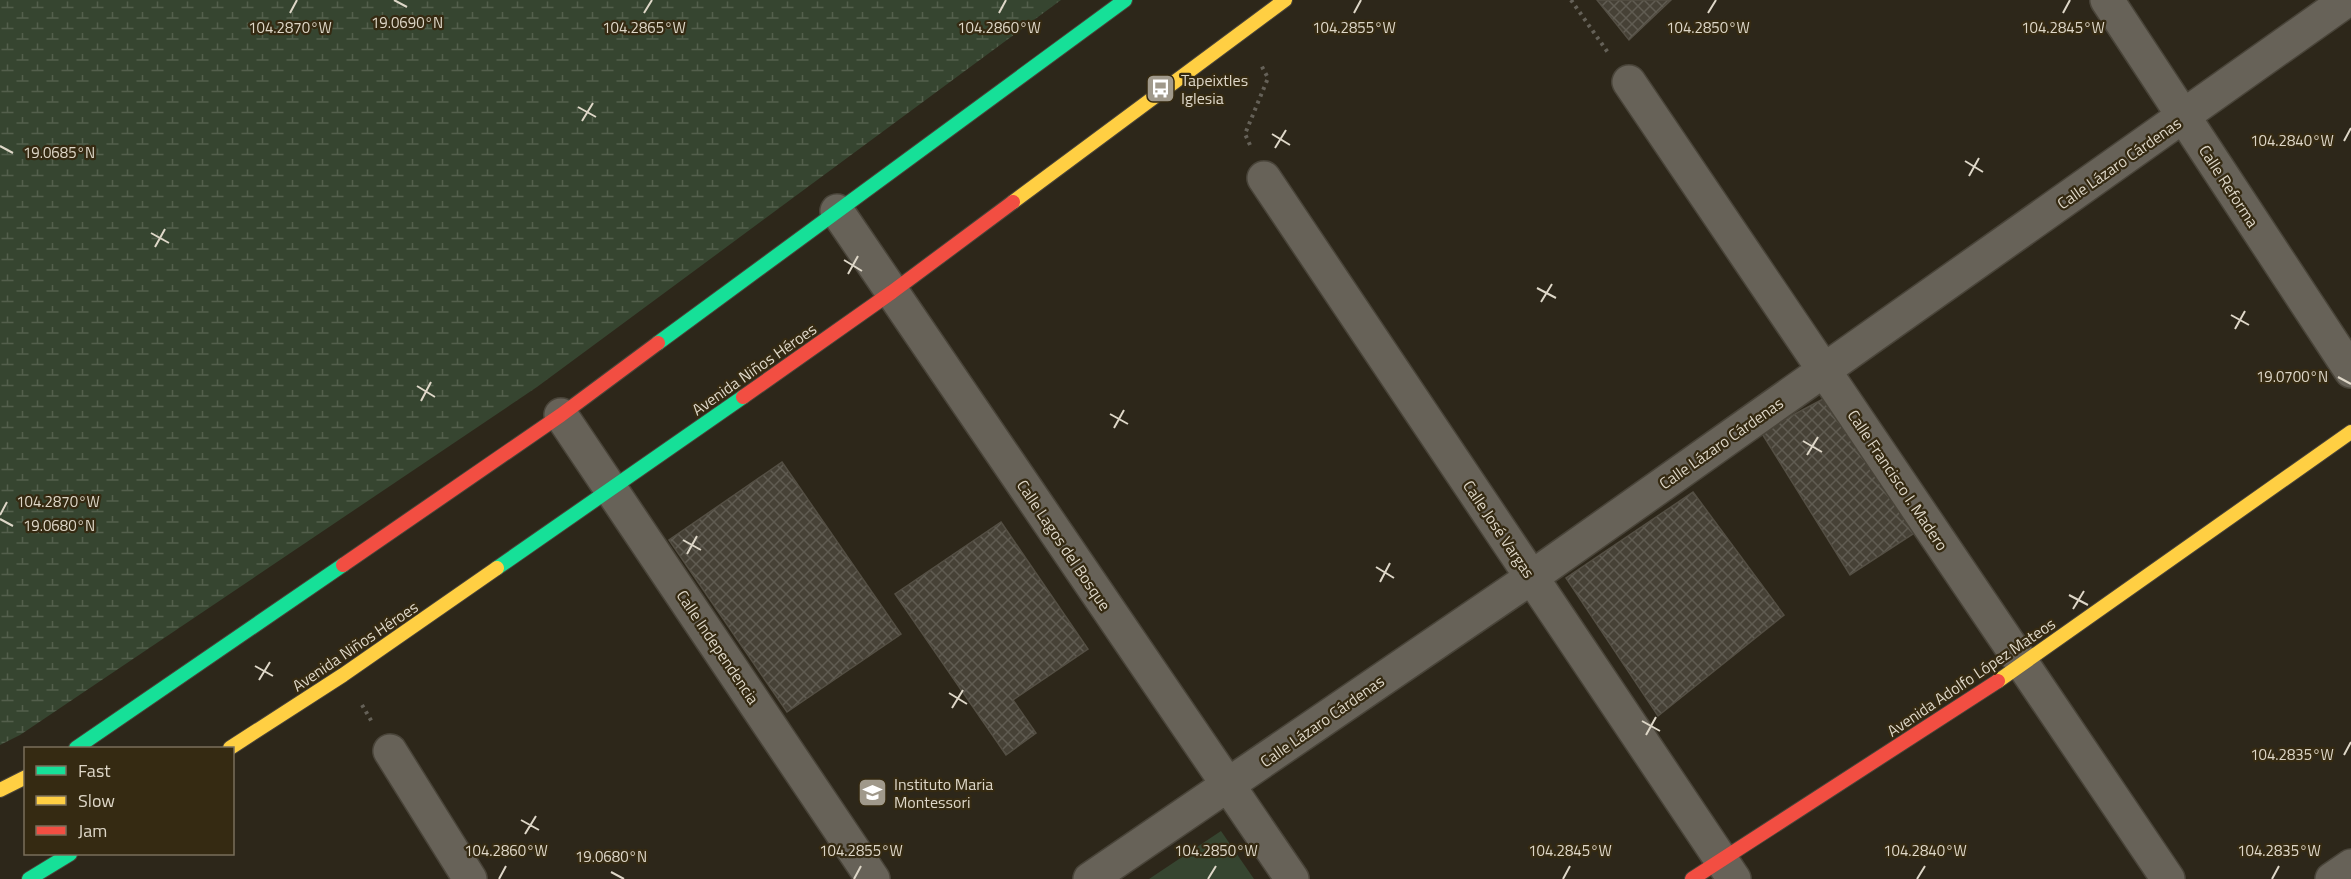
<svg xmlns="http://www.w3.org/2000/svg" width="2351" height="879" font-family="'Titillium Web',sans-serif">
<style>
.green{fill:#364530}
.wetland{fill:url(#wetland-marsh)}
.building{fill:url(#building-cross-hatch);stroke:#544f44;stroke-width:1.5}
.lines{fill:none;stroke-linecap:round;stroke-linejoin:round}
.street-casing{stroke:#494439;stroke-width:36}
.fast-casing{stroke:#494439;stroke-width:16}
.slow-casing{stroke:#494439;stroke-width:16}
.jam-casing{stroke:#494439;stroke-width:16}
.path{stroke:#656158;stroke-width:4;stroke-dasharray:3 4.5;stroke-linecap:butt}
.street{stroke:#676258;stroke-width:33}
.fast{stroke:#16e098;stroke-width:14}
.slow{stroke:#ffcf43;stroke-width:14}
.jam{stroke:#f24e42;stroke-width:14}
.ticks{fill:none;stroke:#ded7c8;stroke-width:2}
.labels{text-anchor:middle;stroke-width:4.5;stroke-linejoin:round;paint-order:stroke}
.poi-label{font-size:16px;fill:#ded7c8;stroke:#352a12;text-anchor:start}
.street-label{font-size:16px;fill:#ded7c8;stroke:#352a12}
.ticks-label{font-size:15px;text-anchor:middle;fill:#ded7c8;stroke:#352a12;stroke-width:4.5;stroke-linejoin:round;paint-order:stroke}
</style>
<defs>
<pattern id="wetland-marsh" width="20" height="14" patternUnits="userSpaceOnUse" patternTransform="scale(1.5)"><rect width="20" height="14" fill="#364530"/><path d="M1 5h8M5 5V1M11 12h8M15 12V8" fill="none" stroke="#535f4c"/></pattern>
<pattern id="building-cross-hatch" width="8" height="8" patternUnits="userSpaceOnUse" patternTransform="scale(1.5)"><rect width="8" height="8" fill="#464136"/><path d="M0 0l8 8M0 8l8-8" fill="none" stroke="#605c52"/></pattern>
</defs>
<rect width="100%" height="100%" fill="#2d271a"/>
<path class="green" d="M1221,831L1254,879H1149Z"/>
<path class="wetland" d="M0,0H1061L537,387L20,735L0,745Z"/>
<path class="building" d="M1597,0H1671L1629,40Z
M1825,398L1919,530L1850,575L1761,432Z
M782,462L901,634L787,712L669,540Z
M1693,492L1784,615L1658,716L1566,578Z
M1001,522L1088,649L1013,700L1036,733L1006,755L895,594Z"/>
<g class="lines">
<defs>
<path id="street" d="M2107,0L2351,371
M1629,82L2168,879
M1264,178L1734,879
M837,211L1292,879
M561,415L873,879
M390,751L470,879
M1090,879L1532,577L2347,0
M2332,879L2351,866"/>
<path id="fast" d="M658,343L1125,0
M497,568L743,397
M76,748L343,565
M29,879L70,854"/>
<path id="slow" d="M1013,202L1285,0
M1998,681L2351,432
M230,748L343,675L497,568
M0,790L26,777"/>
<path id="jam" d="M743,397L892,292L1013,202
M343,565L561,415L658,343
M1692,879L1998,681"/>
</defs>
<use href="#street" class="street-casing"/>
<use href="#fast" class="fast-casing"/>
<use href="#slow" class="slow-casing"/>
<use href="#jam" class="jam-casing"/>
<path class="path" d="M1571,0L1609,54
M1250,145L1245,134L1268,78L1260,63
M362,705L372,722"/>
<use href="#street" class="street"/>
<use href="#fast" class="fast"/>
<use href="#slow" class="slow"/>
<use href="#jam" class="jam"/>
</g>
<path class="ticks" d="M394,0L407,7M290,13L297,0M644,13L652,0M999,13L1006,0M1354,13L1361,0M1708,13L1716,0M2063,13L2070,0M578,107L596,117M582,121L593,103M1272,134L1290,145M2344,141L2351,128M0,146L13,153M1275,148L1286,130M1965,161L1983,172M1969,176L1979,158M151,233L169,243M155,247L165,229M844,260L862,271M848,274L858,256M1537,288L1556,298M1541,302L1552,284M2231,315L2249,325M2235,329L2245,311M2338,377L2351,384M417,386L435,397M421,401L431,382M1110,414L1128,424M1114,428L1124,410M1803,441L1822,452M1807,455L1818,437M0,515L7,502M0,519L13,526M683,540L701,550M687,554L697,536M1376,567L1394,578M1380,582L1390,563M2069,595L2088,605M2073,609L2084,591M255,666L273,676M259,680L270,662M949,693L967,704M952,708L963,690M1642,721L1660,731M1646,735L1656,717M2344,755L2351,742M521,820L539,830M525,834L536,816M611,872L624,879M499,879L506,866M854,879L861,866M1208,879L1216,866M1563,879L1570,866M1917,879L1925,866M2272,879L2279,866"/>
<defs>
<symbol id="bus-square" viewBox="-11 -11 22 22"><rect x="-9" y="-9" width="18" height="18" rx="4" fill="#a0998b" stroke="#352a12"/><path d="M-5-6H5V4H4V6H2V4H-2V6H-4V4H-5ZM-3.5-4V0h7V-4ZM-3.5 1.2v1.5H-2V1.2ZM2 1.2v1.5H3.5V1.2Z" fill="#fff"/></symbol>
<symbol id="school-square" viewBox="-11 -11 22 22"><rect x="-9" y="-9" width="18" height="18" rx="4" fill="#a0998b" stroke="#352a12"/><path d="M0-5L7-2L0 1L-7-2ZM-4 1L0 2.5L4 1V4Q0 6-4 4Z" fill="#fff"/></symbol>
</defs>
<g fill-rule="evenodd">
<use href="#bus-square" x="1144" y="72" width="33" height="33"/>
<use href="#school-square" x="856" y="776" width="33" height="33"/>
</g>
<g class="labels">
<g class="poi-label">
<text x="1181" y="86">Tapeixtles<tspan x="1181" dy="18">Iglesia</tspan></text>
<text x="894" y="790">Instituto Maria<tspan x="894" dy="18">Montessori</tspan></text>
</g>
<g class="street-label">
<text transform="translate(2119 163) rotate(-35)" y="6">Calle Lázaro Cárdenas</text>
<text transform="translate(2229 186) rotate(57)" y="6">Calle Reforma</text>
<text transform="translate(754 369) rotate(-35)" y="6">Avenida Niños Héroes</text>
<text transform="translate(1721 443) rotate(-35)" y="6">Calle Lázaro Cárdenas</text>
<text transform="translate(1898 480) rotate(56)" y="6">Calle Francisco I. Madero</text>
<text transform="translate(1499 529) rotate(56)" y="6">Calle José Vargas</text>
<text transform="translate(1064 545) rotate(56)" y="6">Calle Lagos del Bosque</text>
<text transform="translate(355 646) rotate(-34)" y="6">Avenida Niños Héroes</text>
<text transform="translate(718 647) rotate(56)" y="6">Calle Independencia</text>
<text transform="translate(1971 677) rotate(-34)" y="6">Avenida Adolfo López Mateos</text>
<text transform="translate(1322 721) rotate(-35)" y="6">Calle Lázaro Cárdenas</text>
</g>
</g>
<g class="ticks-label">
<text x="407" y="28">19.0690°N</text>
<text x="290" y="33">104.2870°W</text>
<text x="1354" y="33">104.2855°W</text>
<text x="1708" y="33">104.2850°W</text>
<text x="2063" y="33">104.2845°W</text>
<text x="644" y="33">104.2865°W</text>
<text x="999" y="33">104.2860°W</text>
<text x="2292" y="146">104.2840°W</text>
<text x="59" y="158">19.0685°N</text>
<text x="2292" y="382">19.0700°N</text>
<text x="58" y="507">104.2870°W</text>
<text x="59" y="531">19.0680°N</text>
<text x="2292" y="760">104.2835°W</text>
<text x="506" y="856">104.2860°W</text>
<text x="861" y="856">104.2855°W</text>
<text x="1216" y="856">104.2850°W</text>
<text x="1570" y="856">104.2845°W</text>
<text x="1925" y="856">104.2840°W</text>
<text x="2279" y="856">104.2835°W</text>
<text x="611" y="862">19.0680°N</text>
</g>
<rect x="24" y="747" width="210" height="108" fill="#352a12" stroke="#796f5b" stroke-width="1.5"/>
<rect x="36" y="766" width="30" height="9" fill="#16e098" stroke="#796f5b" stroke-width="1.5"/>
<text x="78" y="777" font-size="18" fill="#ded7c8">Fast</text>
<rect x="36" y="796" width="30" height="9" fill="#ffcf43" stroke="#796f5b" stroke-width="1.5"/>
<text x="78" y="807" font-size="18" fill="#ded7c8">Slow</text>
<rect x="36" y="826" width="30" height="9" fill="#f24e42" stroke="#796f5b" stroke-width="1.5"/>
<text x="78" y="837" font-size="18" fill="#ded7c8">Jam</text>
</svg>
